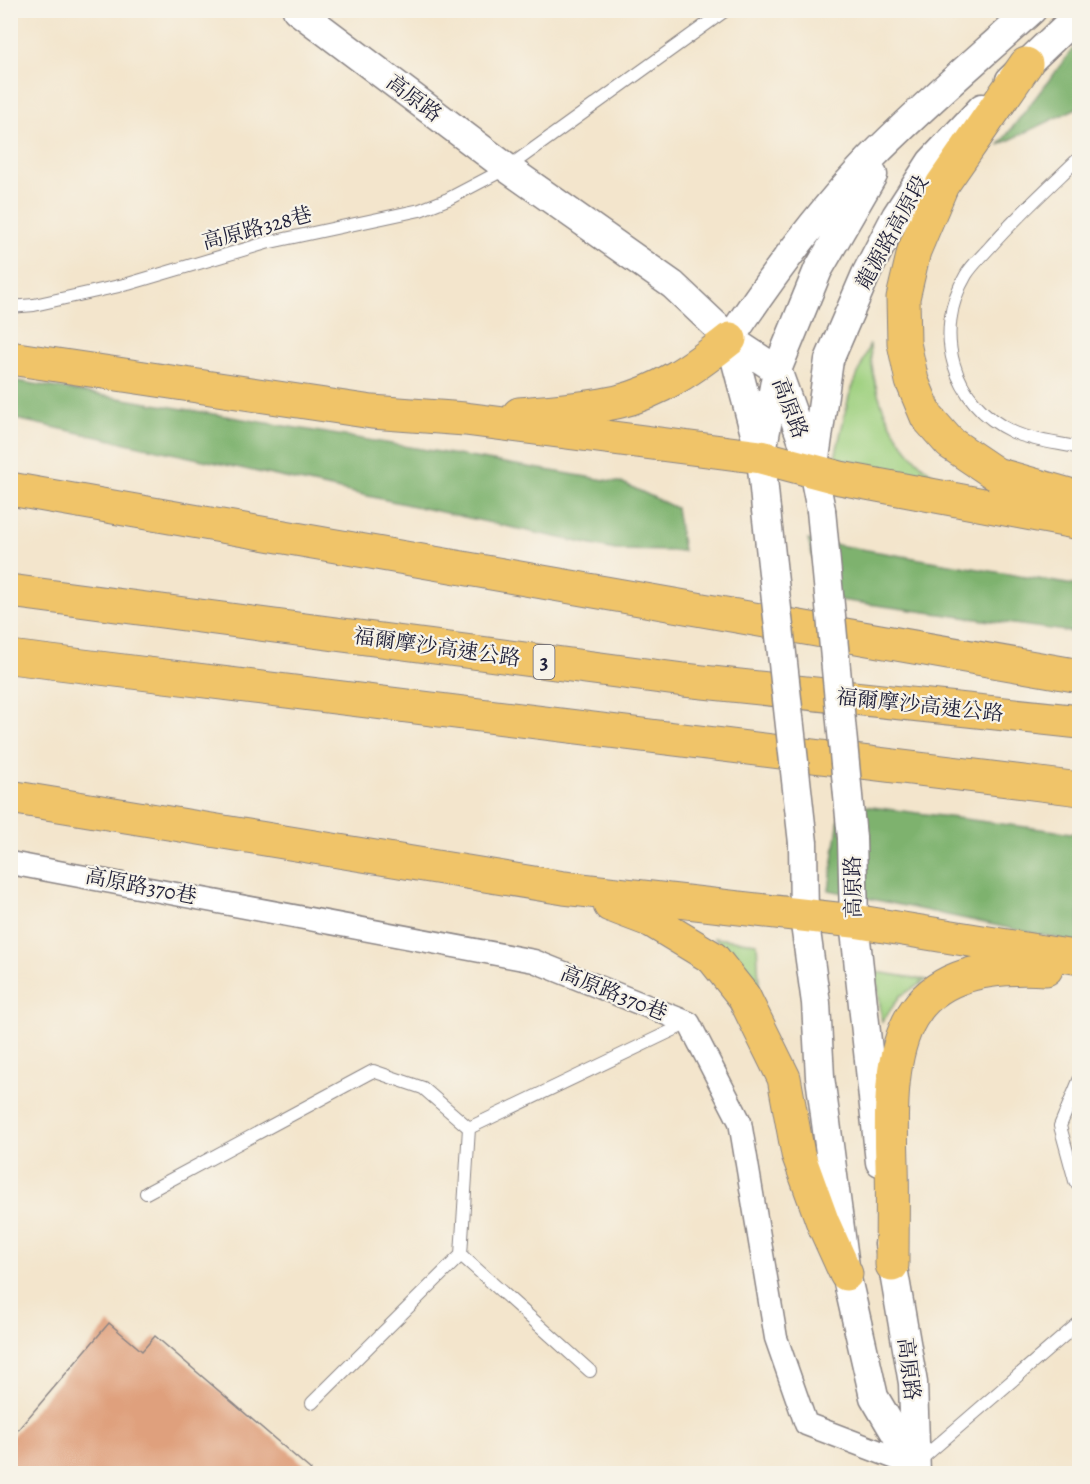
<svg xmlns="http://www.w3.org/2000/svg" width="1090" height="1484" font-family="Alegreya,'Noto Serif TC',serif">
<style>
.green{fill:#9ed07f;stroke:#60795d;stroke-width:1.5}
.forest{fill:#7eb26e;stroke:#506a54;stroke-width:1.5}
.building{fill:#dfa07d}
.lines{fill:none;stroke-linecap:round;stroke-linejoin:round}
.service-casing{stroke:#8a8484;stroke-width:14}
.minor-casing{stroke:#8a8484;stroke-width:25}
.tertiary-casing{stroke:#8a8484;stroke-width:31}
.motorway-casing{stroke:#8a8484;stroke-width:35}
.service{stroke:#fff;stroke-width:12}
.minor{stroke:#fff;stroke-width:22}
.tertiary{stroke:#fff;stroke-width:28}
.motorway{stroke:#f0c469;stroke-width:33}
.tertiary-bridge-casing{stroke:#8a8484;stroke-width:31;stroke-linecap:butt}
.tertiary-bridge{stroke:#fff;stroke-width:28}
.labels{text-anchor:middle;stroke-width:4.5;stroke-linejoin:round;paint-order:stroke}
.shield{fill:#f7f3e8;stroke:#62616f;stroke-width:1.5}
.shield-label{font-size:20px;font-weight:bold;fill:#22223b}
.street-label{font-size:21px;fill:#22223b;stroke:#f7f3e8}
</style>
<rect width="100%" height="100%" fill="#f7f3e8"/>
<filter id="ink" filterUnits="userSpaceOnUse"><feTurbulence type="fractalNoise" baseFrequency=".0167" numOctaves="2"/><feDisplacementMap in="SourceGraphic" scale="12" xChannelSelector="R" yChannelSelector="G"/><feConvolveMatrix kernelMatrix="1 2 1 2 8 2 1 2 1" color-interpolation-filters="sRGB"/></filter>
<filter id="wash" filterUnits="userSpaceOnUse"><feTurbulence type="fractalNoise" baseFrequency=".008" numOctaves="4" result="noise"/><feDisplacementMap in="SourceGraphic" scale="24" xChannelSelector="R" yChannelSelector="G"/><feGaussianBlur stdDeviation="1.35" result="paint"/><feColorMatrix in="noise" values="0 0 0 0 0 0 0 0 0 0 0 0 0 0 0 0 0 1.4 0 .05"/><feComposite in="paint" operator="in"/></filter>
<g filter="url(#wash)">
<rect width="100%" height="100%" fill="#f3e5cc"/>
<path class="green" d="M870,344C872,397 894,447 938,478L835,458L849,396Z
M714,938L757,943L760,1002L726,950Z
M876,972L927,980L900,996L882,1022Z"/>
<path class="forest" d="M1079,41V107L999,145Z
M11,380L623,483L676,508L683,551L615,550L11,418Z
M808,540L1079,586V633L825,598Z
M841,803L1079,834V943L829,890Z"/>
<g id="blocks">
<path class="building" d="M109,1323L142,1351L155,1336L311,1470L308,1474H10V1439Z"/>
</g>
</g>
<g filter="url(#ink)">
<use href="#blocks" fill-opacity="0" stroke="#8a8484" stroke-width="1.5"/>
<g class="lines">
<defs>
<path id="service" d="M1080,157C1050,186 1018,215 990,247C982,256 972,265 966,275C932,332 952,404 1013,432C1033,441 1058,443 1080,448
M10,307L34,305L128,284L266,243L420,210L448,199L507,168L726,10
M1080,1078L1060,1126L1075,1181L1080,1186
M146,1193L373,1071L423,1088L469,1128L688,1023
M461,1255L590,1371
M312,1403L461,1255L469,1128
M918,1462L1080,1322"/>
<path id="minor" d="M10,863L534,961L689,1023L740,1122L776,1338L806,1424L914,1465"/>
<path id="tertiary" d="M297,10L507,168L673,285L730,339L777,370L813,470L821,510
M1010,80L1080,13
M730,339C772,276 817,214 870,159C921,107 978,59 1032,10
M730,339L761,457L766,510
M761,457L777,370L818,270L873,175
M814,465L829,360L866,274L896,216L931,162L982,108
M852,838L854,921L880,1162
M803,843L804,917L816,1003L820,1077L846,1274L874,1397L913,1463
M889,1244L913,1383L916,1474"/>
<path id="motorway" d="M1026,64L942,185L914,251L903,298L904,343L912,381L927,417L950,443L996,474L1080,498
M10,358L372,412L465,419L761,457L840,478L1080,523
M519,414C551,411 585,409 617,402C660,392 696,366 730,339
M10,489L1080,676
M10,591L684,680L1080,722
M10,657L1080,789
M10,797L564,888L854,921L1080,958
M610,905L652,921L713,958L744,997L784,1078L798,1154L823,1223L846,1274
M892,1265C892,1232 893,1198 892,1164C888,1041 897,960 1046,969"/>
</defs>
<use href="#service" class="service-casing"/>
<use href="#minor" class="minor-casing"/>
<use href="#tertiary" class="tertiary-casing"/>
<use href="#motorway" class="motorway-casing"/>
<use href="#service" class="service"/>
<use href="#minor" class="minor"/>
<use href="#tertiary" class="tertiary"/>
<use href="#motorway" class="motorway"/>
<defs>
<path id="tertiary-bridge" d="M766,510L803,843
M821,510L852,838"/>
</defs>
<use href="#tertiary-bridge" class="tertiary-bridge-casing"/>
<use href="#tertiary-bridge" class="tertiary-bridge"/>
</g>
</g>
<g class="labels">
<rect class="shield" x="533.5" y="645" width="21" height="34" rx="4.5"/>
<g class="shield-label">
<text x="544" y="669">3</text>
</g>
<g class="street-label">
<text transform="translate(414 98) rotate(37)" y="7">高原路</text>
<text transform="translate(257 228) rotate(-15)" y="7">高原路328巷</text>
<text transform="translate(892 232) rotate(-61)" y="7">龍源路高原段</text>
<text transform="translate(790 408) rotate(69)" y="7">高原路</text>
<text transform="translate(437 647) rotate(8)" y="7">福爾摩沙高速公路</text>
<text transform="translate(920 705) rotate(6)" y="7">福爾摩沙高速公路</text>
<text transform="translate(141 886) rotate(11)" y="7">高原路370巷</text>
<text transform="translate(853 887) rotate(-91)" y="7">高原路</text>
<text transform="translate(614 993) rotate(22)" y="7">高原路370巷</text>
<text transform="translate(909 1369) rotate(83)" y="7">高原路</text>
</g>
</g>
<rect width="1090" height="1484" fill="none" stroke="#f7f3e8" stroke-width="36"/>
</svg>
